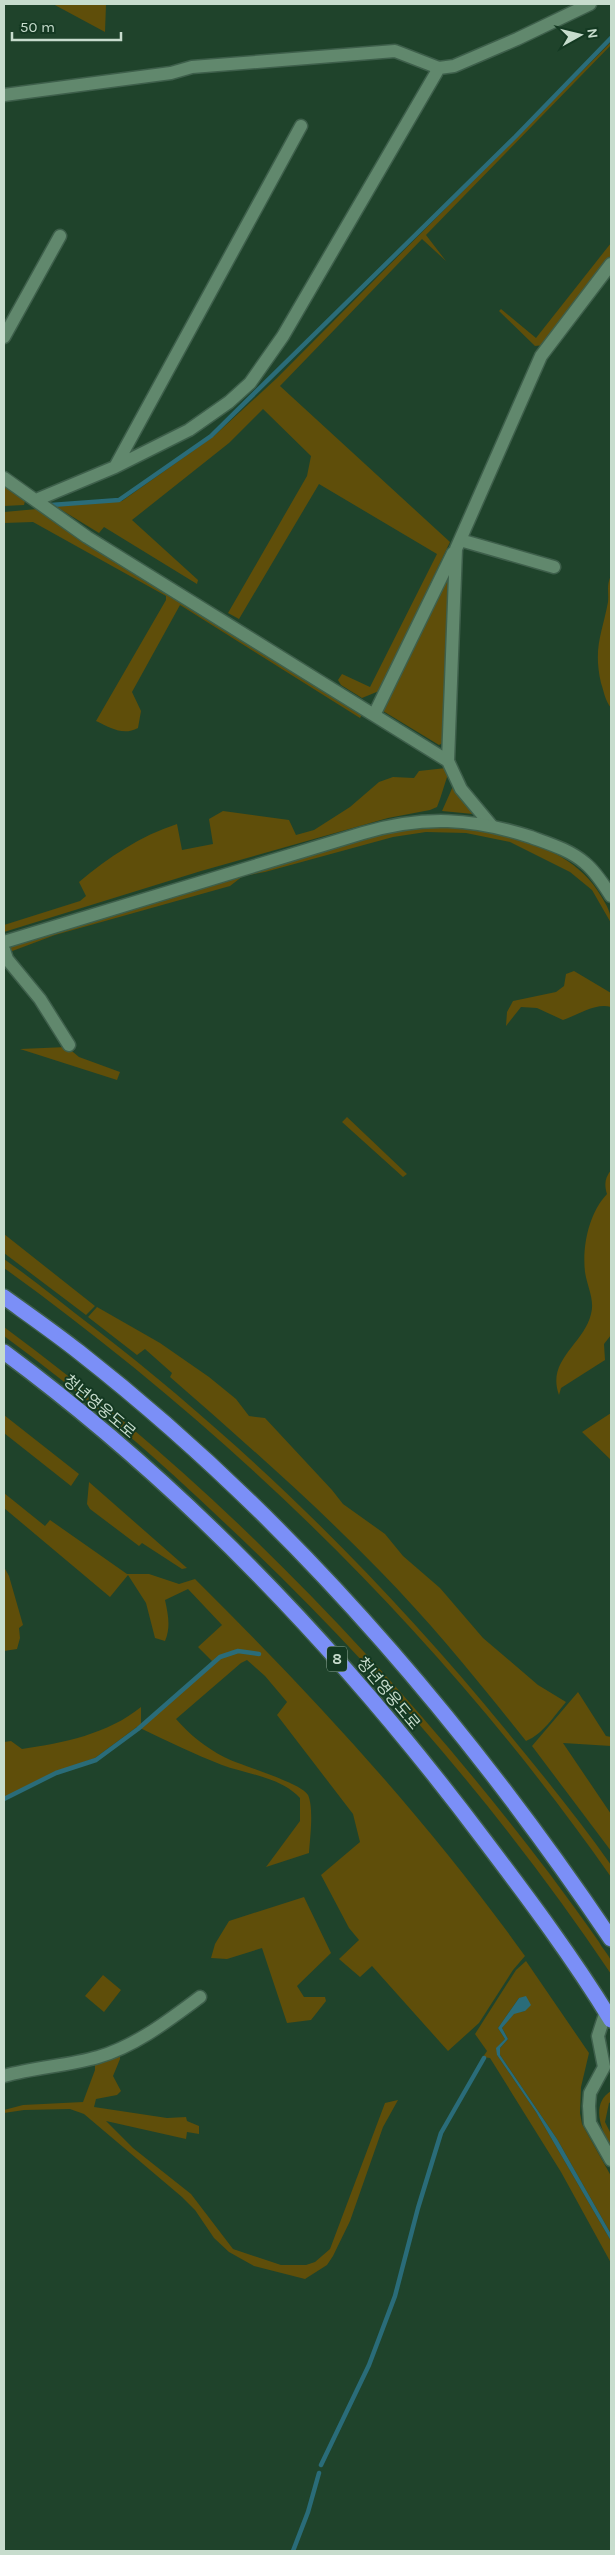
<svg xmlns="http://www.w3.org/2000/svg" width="615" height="2555" font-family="Karla,'Noto Sans KR',sans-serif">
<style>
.green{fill:#5f4e0a}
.water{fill:#2a6c79}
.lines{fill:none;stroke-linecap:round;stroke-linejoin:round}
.stream{stroke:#2a6c79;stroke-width:4.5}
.minor-casing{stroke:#3e5f4b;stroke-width:15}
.tertiary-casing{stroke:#3e5f4b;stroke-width:15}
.motorway-casing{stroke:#3e5f4b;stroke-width:18}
.minor{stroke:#61886d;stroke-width:12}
.tertiary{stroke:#61886d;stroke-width:12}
.motorway{stroke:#7b8ff7;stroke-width:15}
.labels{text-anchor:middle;stroke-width:4;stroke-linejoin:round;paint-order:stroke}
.shield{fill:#143922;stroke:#91ab9a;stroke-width:1}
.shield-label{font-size:15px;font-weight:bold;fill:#c7dccd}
.street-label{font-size:16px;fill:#c7dccd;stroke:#143922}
</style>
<rect width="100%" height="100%" fill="#1f432b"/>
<path class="green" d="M53,4H106L105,32Z
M611,42V45L426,235L446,261L422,239L280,386L450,542L379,691L362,698L341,685L338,680L342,674L370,687L437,554L319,484L239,619L228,613L307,476L311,456L263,409L229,443L132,520L198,580L197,584L104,527L99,533L55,506L122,501L214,436L277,378Z
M611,243V257L544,345L535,346L499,311L501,309L536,338Z
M4,482L21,494L25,501L24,505L4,506Z
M37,509L363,713L360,718L180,605L132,692L141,711L138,728C123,736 111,728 96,721L166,600V596L33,522L4,523V512Z
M611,575V708C605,700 604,692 601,683C593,648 602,634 608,602C609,591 606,587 611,575Z
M446,579L449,580L443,743L439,745L383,711L381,706Z
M446,768L448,774L440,799L437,807L430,810L388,818L201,871L4,932V925L80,901L86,896L79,882C109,857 140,836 177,824L182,850L213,844L209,819L223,811L289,820L296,835L314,830L350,807L379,782L393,777L414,778L419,771Z
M454,784L473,814L442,811Z
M424,827C484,827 568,839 601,896C607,906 611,912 611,923L592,890L570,872L510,842L466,833L426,832L393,837L265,872L243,876L230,886L55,935L7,953L9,946L310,854L398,830Z
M574,971L611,993V1007C597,1002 577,1015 563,1020L537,1008L521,1007L506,1026L507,1012L513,1001L556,992L564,986L566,974Z
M67,1047L79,1057L120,1072L117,1080L20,1049Z
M347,1117L407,1174L403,1177L342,1122Z
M611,1170V1335L604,1344L605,1360L561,1388L559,1395C546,1360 584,1344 591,1314C595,1300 587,1286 585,1272C582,1246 589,1213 607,1194C604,1184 605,1178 611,1170Z
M4,1234L95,1306L86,1315L4,1253Z
M4,1259C34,1280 64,1305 93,1327C246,1445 383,1580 505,1729C541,1773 578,1818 611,1865V1877C445,1640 238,1437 4,1268Z
M97,1307L160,1343L209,1377L236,1399L249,1416L265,1418L332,1490L343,1504L385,1534L403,1556L440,1588L483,1638L538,1685L566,1702C554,1716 543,1734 526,1741C479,1682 432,1624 380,1571C313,1502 242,1440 170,1377L172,1373L145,1349L137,1355L88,1317Z
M4,1327C212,1480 392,1667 549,1873C566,1896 583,1919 599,1942C602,1948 609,1955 611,1961C612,1964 611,1971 611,1974C501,1810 371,1661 228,1526C157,1458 83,1394 4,1336Z
M611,1413V1460L582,1432Z
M4,1415L79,1474L71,1486L4,1433Z
M89,1482L187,1568L182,1569L142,1543L139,1546L90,1509L87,1504Z
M4,1493L45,1526L50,1520L127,1574H149L179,1584L195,1579C315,1698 426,1818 525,1956L513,1970L479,2023L448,2051L372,1966L360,1977L339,1959L359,1940L349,1928L321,1875L360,1842L353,1814L277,1715L287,1702L265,1676L247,1660L241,1663L176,1719C190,1735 205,1747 224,1757C241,1766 300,1782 308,1795C314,1808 310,1838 309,1853L266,1867L300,1821V1798C281,1777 246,1774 222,1765C194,1754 167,1741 140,1728L221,1658L238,1652L258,1655L259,1653C240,1650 228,1649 213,1662L198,1647L222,1625L188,1589L165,1600C168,1614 171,1627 165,1641L155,1638L146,1603L128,1575L110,1597L4,1508Z
M4,1567L9,1576L23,1625L19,1628L20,1638L17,1649L4,1651Z
M578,1692L606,1736L611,1737V1746L563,1743L611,1814V1851L532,1746Z
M141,1707V1724L95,1758L56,1772L4,1798V1742L11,1741L22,1749C63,1743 108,1734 141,1707Z
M304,1897L331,1953L297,1986L304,1997H325L326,2001L311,2020L287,2023L262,1948L227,1959L211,1958L215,1944L229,1921Z
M526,1961L589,2053L581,2087L580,2113L582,2124L611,2176V2234L557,2139L500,2055V2048L508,2039L502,2028L514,2013L525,2011L519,1998L498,2028L505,2039L497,2048V2055L536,2112L611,2241V2263L561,2172L490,2058L483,2057L487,2051L475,2034L516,1970Z
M103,1975L121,1990L104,2012L85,1996Z
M120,2050V2059L113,2076L121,2091L117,2095L96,2099L94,2107L167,2118L186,2117L187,2121L199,2126V2134L187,2132L186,2139L106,2121L133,2148L191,2194L233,2249L281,2265H306L315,2262L330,2249L385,2103L398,2100L383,2127L350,2221L333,2256L327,2265L305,2279L254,2266L229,2252L214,2238L195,2210L182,2197L84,2114L70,2109L24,2110L4,2113V2110L23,2105L83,2102L95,2070V2061Z
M611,2091V2102L609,2103L605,2122L611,2134V2149C603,2132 589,2105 611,2091Z"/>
<path class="water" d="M526,1996L531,2005L525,2011L514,2014L502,2028L508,2039L500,2048V2055L557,2139L611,2234V2241L536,2112L497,2055L496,2048L505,2039L498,2028L519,1998Z"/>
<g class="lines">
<path class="stream" d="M51,505L119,500L211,436L515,137L611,38
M4,1799L56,1773L96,1760L138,1729L220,1657L238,1651L259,1654
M321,2465L369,2365L395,2296L418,2208L441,2133L484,2058
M293,2551L308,2512L319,2473"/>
<defs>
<path id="minor" d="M4,95L171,73L192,67L395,51L439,68L454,66L517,39L590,4
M4,337L60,236
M115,467L301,126
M4,478L87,537L448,761
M36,500L115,467L189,430L229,402L250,383L283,336L439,68
M460,540L554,567
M374,715L453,553
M491,825L461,789L448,761L456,549L541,356L611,264
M4,950L7,959L40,999L69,1045
M606,2011L598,2036L604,2067L590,2093L589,2106L590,2123L611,2160
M4,2076C35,2067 67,2066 98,2057C136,2046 169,2020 200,1997"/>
<path id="tertiary" d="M4,942L363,833C424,815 472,818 531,837C550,844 570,850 585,863C596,872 604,885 611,896"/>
<path id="motorway" d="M4,1297C29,1315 55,1333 79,1352C287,1515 464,1721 611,1939
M4,1352C189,1489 347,1657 485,1841C529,1899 573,1958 611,2020"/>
</defs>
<use href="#minor" class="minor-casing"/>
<use href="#tertiary" class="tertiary-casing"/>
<use href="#motorway" class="motorway-casing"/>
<use href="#minor" class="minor"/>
<use href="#tertiary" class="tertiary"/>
<use href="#motorway" class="motorway"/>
</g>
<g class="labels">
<rect class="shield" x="327" y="1646.5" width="20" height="25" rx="4"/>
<g class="shield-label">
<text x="337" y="1664">8</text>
</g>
<g class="street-label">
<text transform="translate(100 1406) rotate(40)" y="6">청년영웅도로</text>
<text transform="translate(389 1693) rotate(50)" y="6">청년영웅도로</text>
</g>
</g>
<rect width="615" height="2555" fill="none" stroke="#c7dccd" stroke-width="10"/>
<g transform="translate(580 35) rotate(82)" stroke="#143922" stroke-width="4" paint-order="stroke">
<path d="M0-4L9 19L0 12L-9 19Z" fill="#c7dccd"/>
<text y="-8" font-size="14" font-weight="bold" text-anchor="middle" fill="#c7dccd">N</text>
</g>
<path d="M12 32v8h109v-8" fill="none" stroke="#c7dccd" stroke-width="2.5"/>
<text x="20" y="32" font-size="15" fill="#c7dccd" stroke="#143922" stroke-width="4" paint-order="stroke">50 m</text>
</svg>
